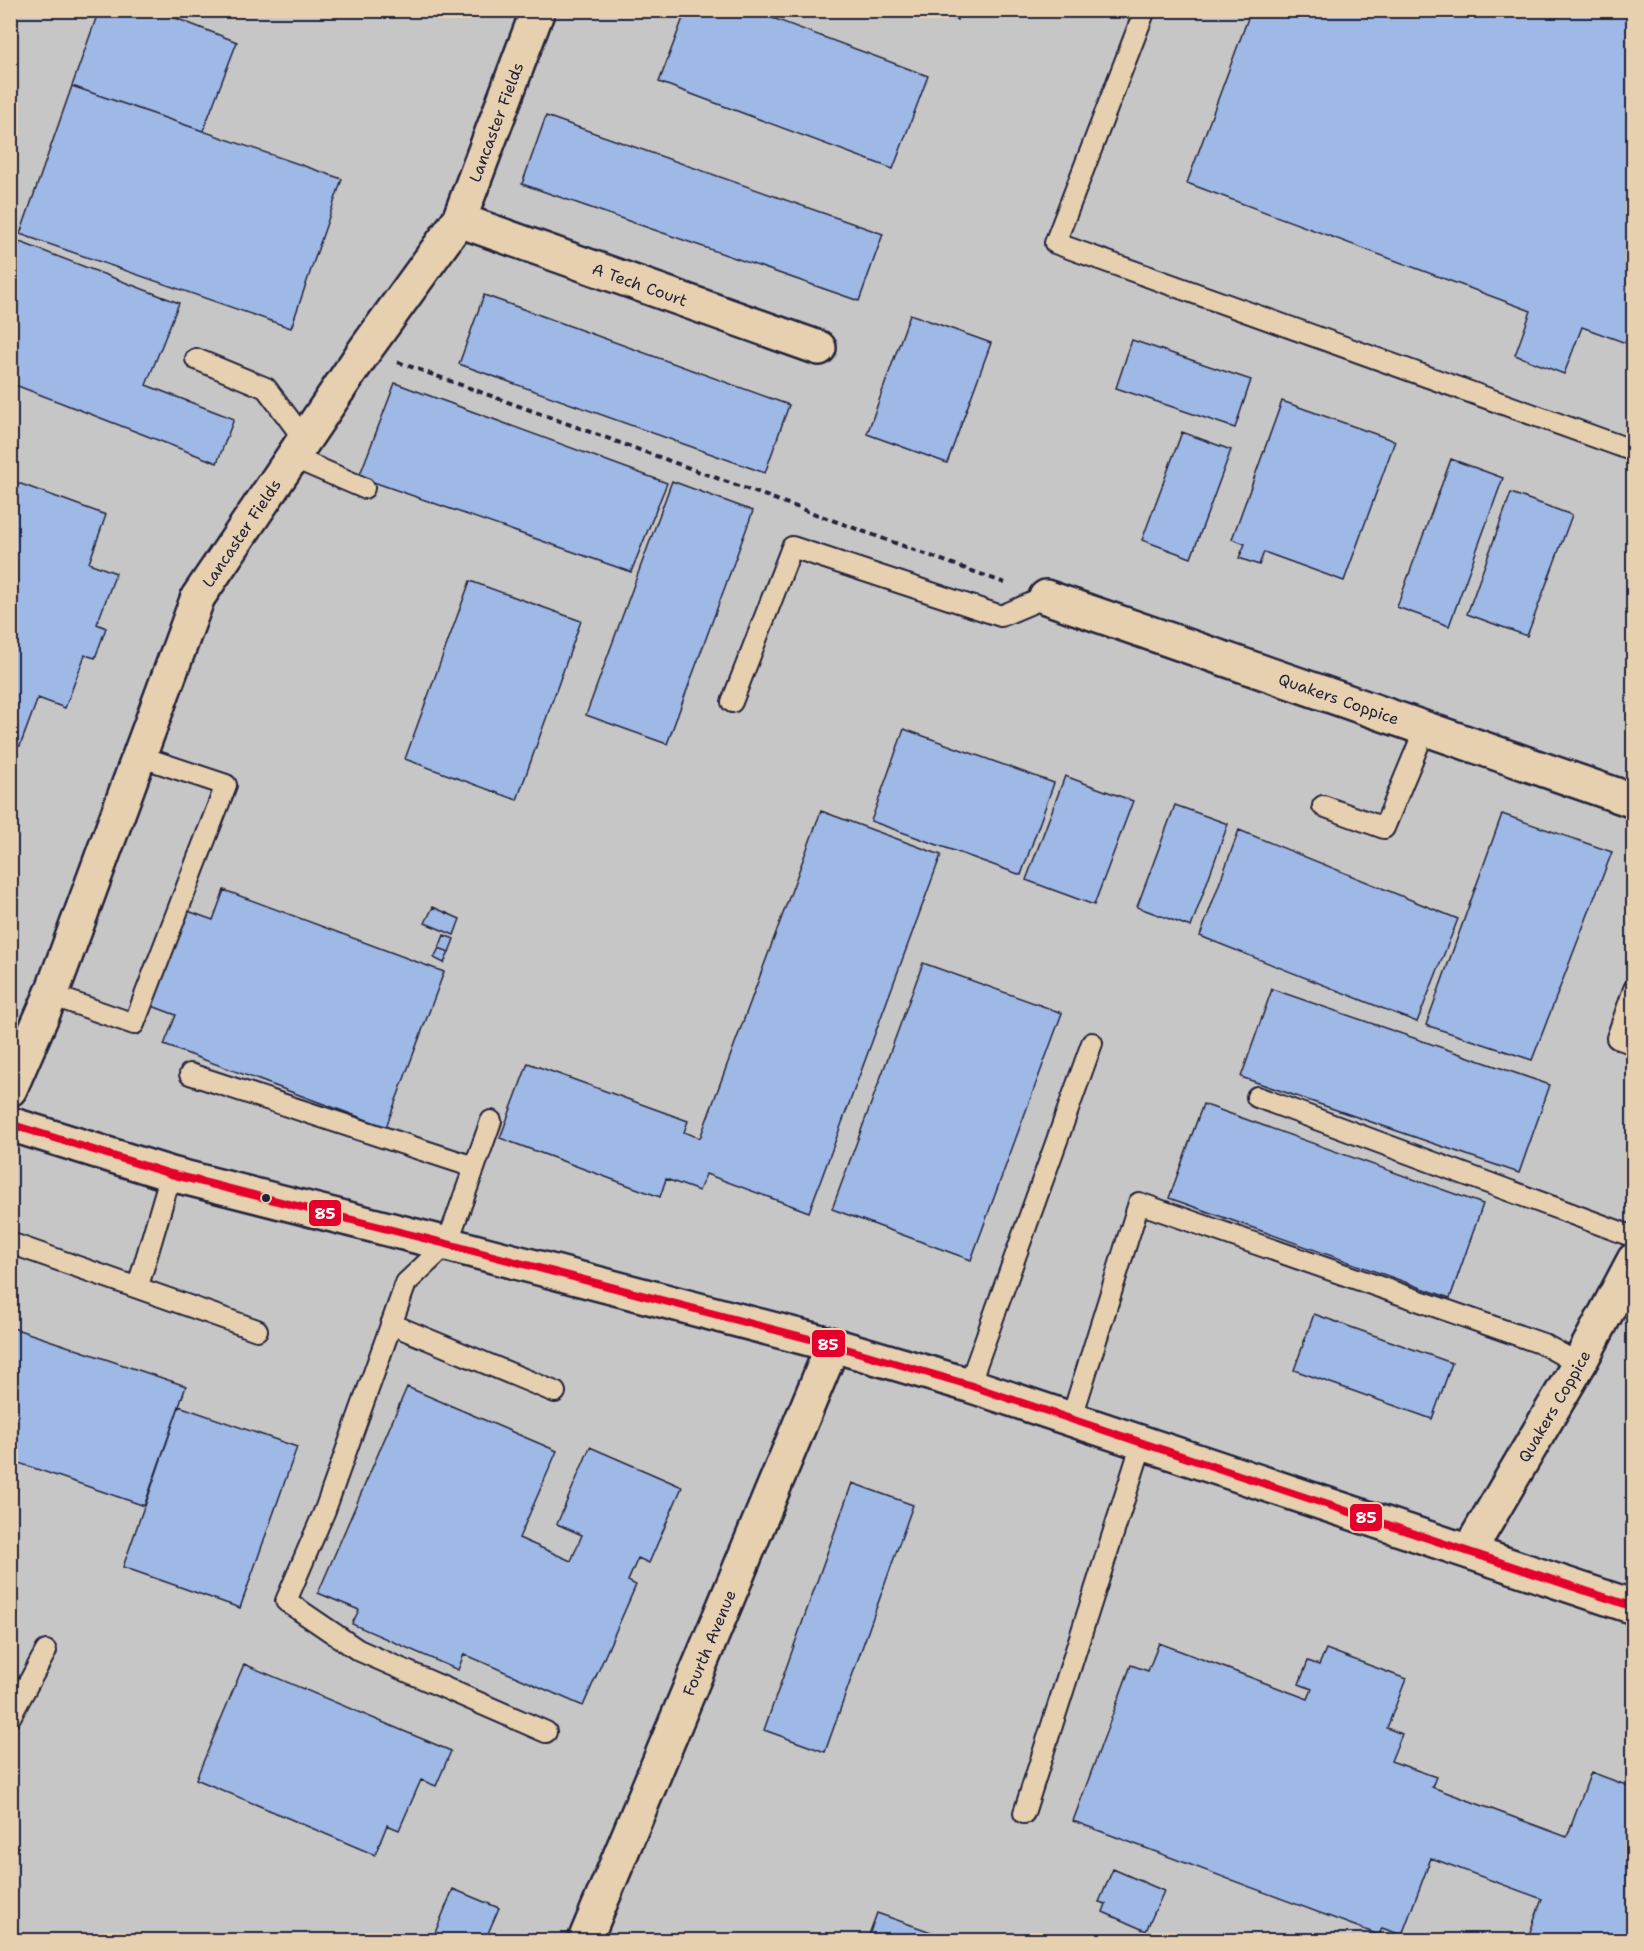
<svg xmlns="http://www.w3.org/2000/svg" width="1644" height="1951" font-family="'Shantell Sans',sans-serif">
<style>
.built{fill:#c7c6c7}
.building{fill:#9eb9e5;stroke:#22223b;stroke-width:1.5}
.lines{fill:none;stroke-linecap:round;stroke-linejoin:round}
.lane-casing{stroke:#22223b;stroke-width:24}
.street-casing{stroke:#22223b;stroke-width:38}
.path{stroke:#22223b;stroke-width:4;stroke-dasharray:6 4.5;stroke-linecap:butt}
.lane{stroke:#e6d0af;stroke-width:20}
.street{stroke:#e6d0af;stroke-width:33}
.bus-1-casing{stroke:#e6d0af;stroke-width:12}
.bus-1{stroke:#e4002b;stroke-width:8}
.bus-dot{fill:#22223b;stroke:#e6d0af;stroke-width:2}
.labels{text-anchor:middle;stroke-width:6;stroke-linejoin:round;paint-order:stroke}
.street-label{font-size:16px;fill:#22223b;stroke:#e6d0af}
.line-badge{stroke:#e6d0af;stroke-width:2}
.badge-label{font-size:16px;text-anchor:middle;font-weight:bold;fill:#fff}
</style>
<rect width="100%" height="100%" fill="#d8cbba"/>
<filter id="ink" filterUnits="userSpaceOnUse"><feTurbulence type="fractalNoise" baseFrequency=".0167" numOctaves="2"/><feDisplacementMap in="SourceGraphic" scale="12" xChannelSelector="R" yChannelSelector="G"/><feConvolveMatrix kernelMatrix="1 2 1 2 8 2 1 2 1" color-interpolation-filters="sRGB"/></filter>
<g filter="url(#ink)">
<path class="built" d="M11,11H1633V1940H11Z"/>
<path class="building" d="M99,10H155L237,42L203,131L72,86Z
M686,10H751L928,76L893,169L659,82Z
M930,10H960L957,20Z
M1251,10H1634V346L1582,327L1564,374L1515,355L1531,311L1187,183Z
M72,86L342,179L291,328L20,234Z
M546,116L883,234L859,301L522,184Z
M20,242L179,303L146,385L234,419L217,463L10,383V266Z
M484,295L789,405L765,473L459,364Z
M910,314L991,343L947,463L867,434Z
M1132,340L1251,380L1235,428L1116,388Z
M395,383L667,483L631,572L359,477Z
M1282,401L1395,441L1344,581L1264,552L1259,565L1239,558L1245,544L1232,539Z
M1182,432L1231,450L1191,558L1142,540Z
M1451,459L1503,478L1449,626L1397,607Z
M10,480L106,515L89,563L116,573L97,624L106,628L95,658L85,655L65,708L38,698L20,746L10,743Z
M672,481L753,511L667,744L586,715Z
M1511,493L1572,515L1527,636L1467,614Z
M470,581L581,621L517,800L405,759Z
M904,729L1054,783L1021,875L871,821Z
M1065,776L1133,801L1094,905L1026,880Z
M1175,805L1228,824L1191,927L1137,907Z
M821,811L941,855L809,1212L706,1174L699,1191L666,1179L660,1197L500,1138L528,1063L688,1121L684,1132L700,1138Z
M1502,814L1612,852L1532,1060L1426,1025Z
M1239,830L1458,919L1417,1022L1200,936Z
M224,890L444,972L386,1127L164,1045L176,1015L152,1006L188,911L213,920Z
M433,907L460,919L454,935L425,923Z
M444,935L454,939L449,952L439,948Z
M439,948L449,952L444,963L434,958Z
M923,963L1062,1013L971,1260L832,1209Z
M1272,989L1550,1085L1519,1173L1241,1077Z
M1203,1104L1483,1204L1450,1298L1169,1198Z
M1314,1314L1452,1363L1432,1419L1294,1370Z
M10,1327L186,1386L145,1506L10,1460Z
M407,1387L557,1451L519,1538L571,1561L582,1535L557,1524L590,1447L682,1487L649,1563L638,1558L628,1581L636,1585L583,1706L464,1654L458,1670L352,1624L359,1610L318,1593Z
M179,1406L297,1447L240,1608L123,1567Z
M852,1483L913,1505L825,1752L764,1730Z
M1159,1643L1308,1699L1312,1689L1299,1684L1308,1661L1319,1665L1326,1649L1406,1679L1387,1728L1402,1734L1391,1761L1436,1777L1432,1787L1567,1837L1591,1772L1634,1788V1940H1527L1542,1899L1431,1858L1402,1935L1382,1928L1379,1935L1073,1821L1131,1665L1148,1671Z
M244,1664L451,1751L436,1786L421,1780L399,1830L387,1825L375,1855L196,1779Z
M1113,1869L1164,1891L1146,1931L1103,1912L1106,1904L1099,1902Z
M453,1889L499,1908L485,1940H432Z
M877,1913L954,1940H867Z"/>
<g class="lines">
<defs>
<path id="lane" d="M1145,10L1055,243L1634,451
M196,359L266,388L304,439
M292,457L364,488
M732,702L792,547L1001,616L1046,597
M1323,806L1384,828L1425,729
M1634,989L1617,1038L1634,1044
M51,995L134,1024L226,785L139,756
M190,1074L474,1167
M1257,1097L1634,1237
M491,1121L447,1244L406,1283L325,1510L286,1601L358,1650L546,1732
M10,1243L257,1330
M138,1286L171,1174
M391,1324L555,1392
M969,1385L1092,1043
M1071,1420L1139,1203L1543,1344L1579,1364
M10,1717L46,1651
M1024,1813L1142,1443"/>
<g id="street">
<path id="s1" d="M459,220L819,348"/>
<path id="s2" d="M1046,597L1634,801"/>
<path id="s3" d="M10,1089L51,995L198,597L365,350L459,220L538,10"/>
<path d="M10,1124L171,1174L447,1244L833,1345L969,1385L1634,1607"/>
<path id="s4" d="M1469,1551L1579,1364L1634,1260"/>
<path id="s5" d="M585,1940L833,1345"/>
</g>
</defs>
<use href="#lane" class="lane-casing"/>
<use href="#street" class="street-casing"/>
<path class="path" d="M398,362L1005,583"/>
<use href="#lane" class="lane"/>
<use href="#street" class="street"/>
<defs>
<path id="bus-1" d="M10,1124L171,1174L447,1244L833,1345L969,1385L1634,1607"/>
</defs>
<use href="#bus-1" class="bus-1-casing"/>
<use href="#bus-1" class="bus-1"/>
</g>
</g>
<circle class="bus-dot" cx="266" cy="1198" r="5"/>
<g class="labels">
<g class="street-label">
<text dy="6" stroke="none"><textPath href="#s3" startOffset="1090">Lancaster Fields</textPath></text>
<text dy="6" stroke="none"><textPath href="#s1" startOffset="192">A Tech Court</textPath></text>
<text dy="6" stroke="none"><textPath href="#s3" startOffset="604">Lancaster Fields</textPath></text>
<text dy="6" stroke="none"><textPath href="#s2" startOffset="310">Quakers Coppice</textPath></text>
<text dy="6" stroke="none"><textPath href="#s4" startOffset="168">Quakers Coppice</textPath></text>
<text dy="6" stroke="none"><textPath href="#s5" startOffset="322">Fourth Avenue</textPath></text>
</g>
</g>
<g class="line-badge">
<rect x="308" y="1199" width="34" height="28" rx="6" fill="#e4002b"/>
<rect x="811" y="1329" width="35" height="29" rx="6" fill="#e4002b"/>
<rect x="1349" y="1503" width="34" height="29" rx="6" fill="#e4002b"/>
</g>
<g class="badge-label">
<text x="325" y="1219">85</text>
<text x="828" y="1350">85</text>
<text x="1366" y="1523">85</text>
</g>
<rect width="1644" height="1951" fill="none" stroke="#e6d0af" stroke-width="36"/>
<rect x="18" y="18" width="1608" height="1915" fill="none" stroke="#22223b" stroke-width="2" filter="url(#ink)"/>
</svg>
